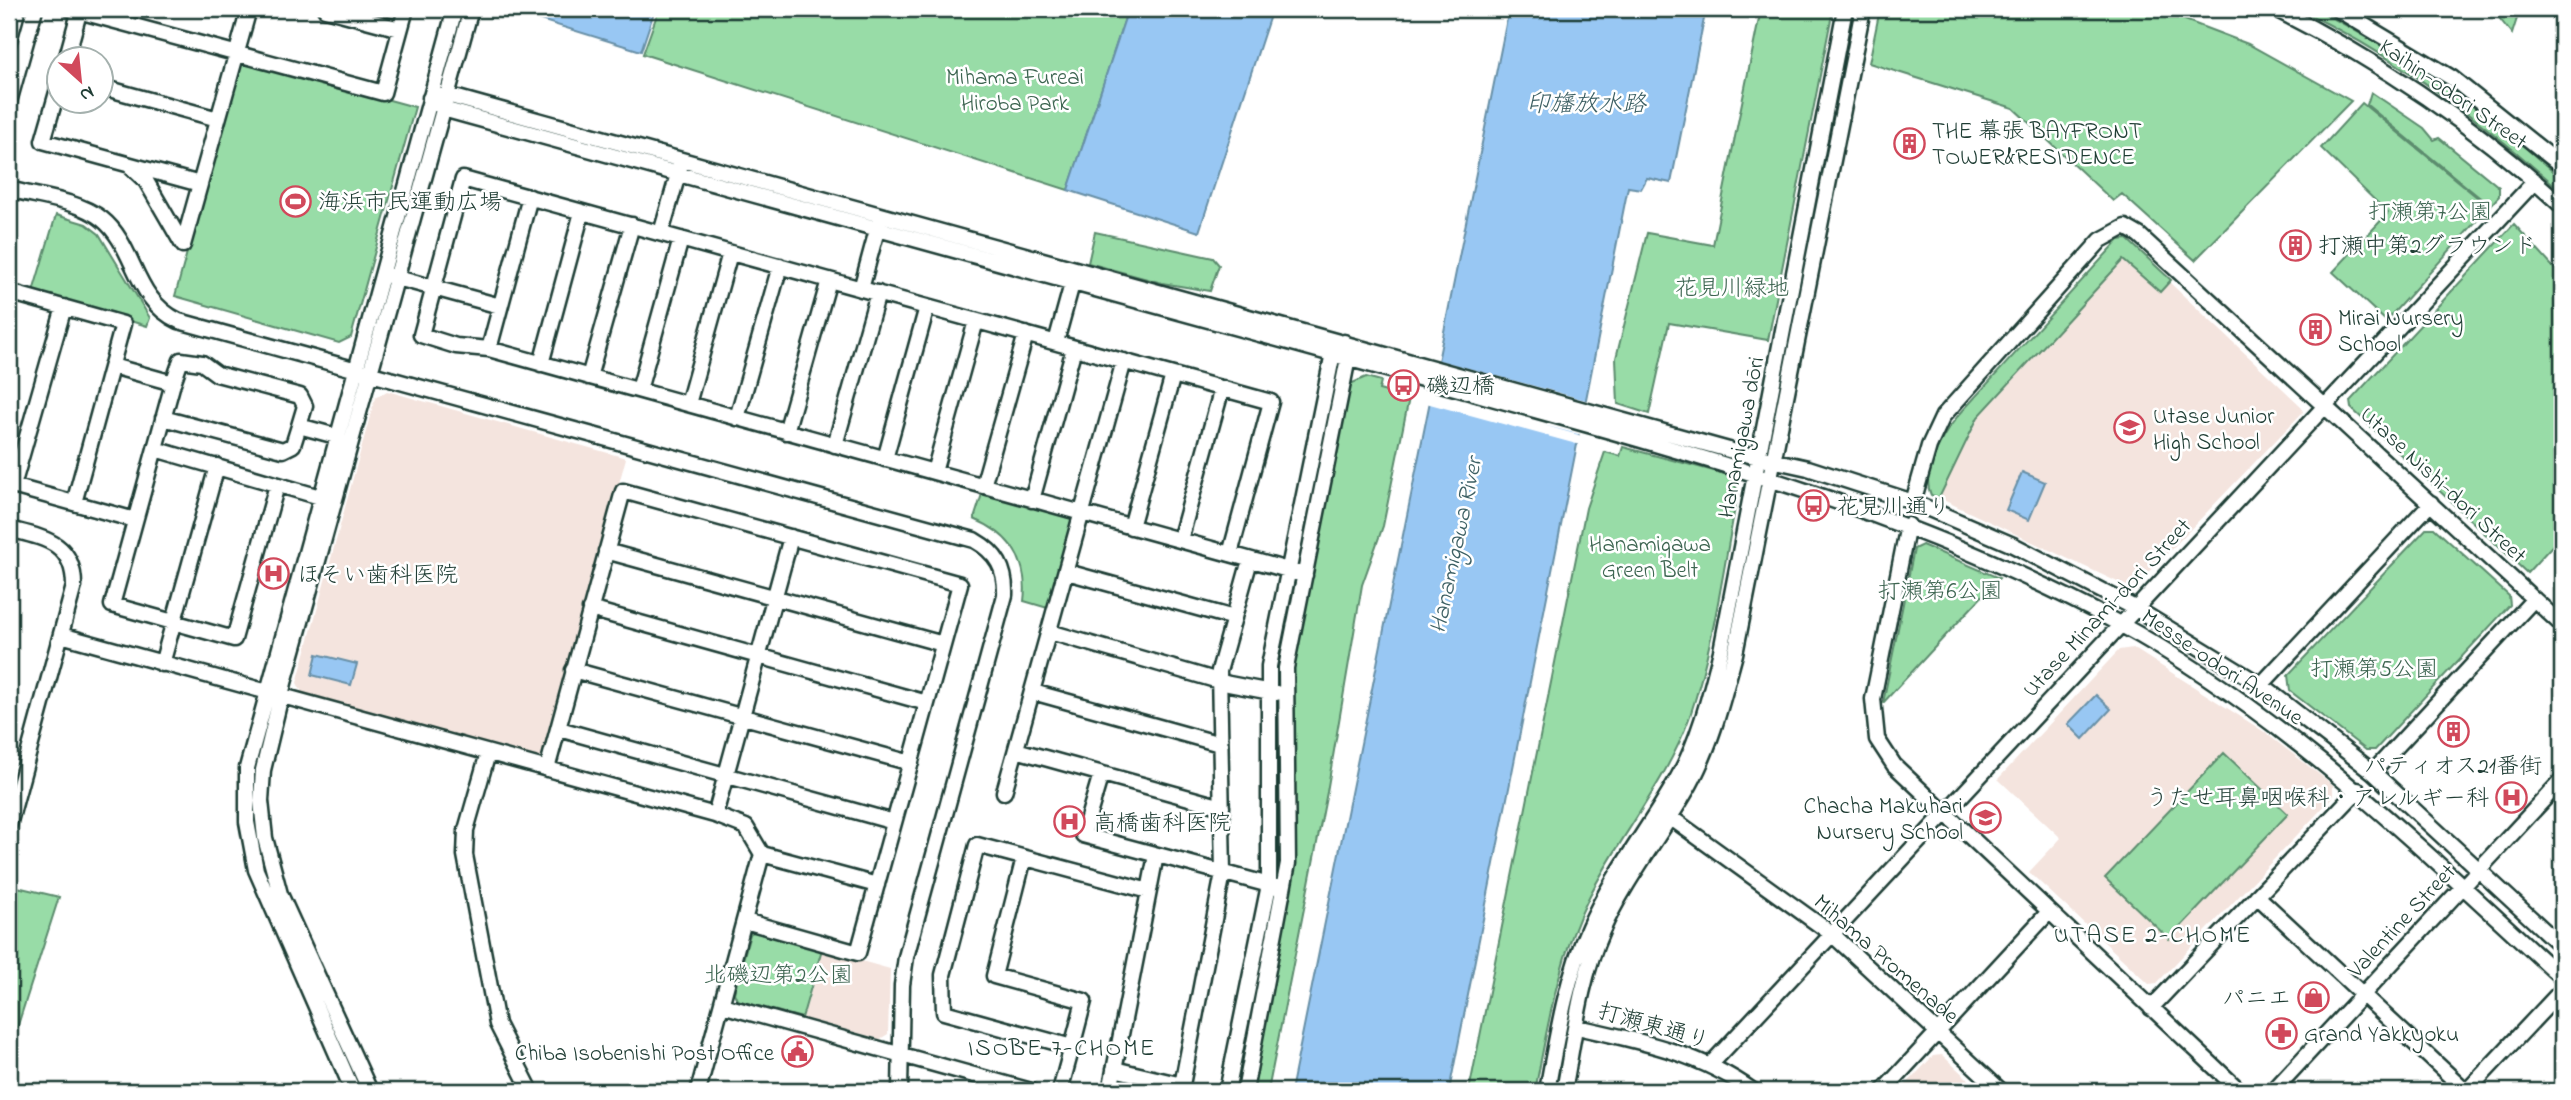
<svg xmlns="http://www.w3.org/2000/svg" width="2571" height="1100" font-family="'Indie Flower','Klee One',sans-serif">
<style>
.built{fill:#f4e4de}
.green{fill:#98dca7;stroke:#5c8c6e;stroke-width:2}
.water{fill:#98c7f3;stroke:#6890a7;stroke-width:2}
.pier{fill:#fff}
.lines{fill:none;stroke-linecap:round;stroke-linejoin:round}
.minor-casing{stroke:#1f3d34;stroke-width:19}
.minor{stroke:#fff;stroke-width:14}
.labels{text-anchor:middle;stroke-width:5;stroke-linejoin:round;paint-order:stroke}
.park-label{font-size:23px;fill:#3d6551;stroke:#fff}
.street-label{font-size:23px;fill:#1f3d34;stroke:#fff}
.poi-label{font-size:23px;fill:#1f3d34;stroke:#fff;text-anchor:start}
.water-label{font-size:24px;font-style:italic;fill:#3d6064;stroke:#fff}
.neighbourhood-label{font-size:24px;letter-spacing:2px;fill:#1f3d34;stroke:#fff}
</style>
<rect width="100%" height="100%" fill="#fff"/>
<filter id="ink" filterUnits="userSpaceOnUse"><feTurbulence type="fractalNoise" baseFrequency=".0143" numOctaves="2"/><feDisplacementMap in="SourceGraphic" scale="14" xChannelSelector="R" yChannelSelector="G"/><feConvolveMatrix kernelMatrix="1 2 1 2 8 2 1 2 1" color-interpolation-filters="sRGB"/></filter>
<g filter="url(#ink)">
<path class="built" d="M2124,260L2160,292L2169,282L2301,406L2303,412L2137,585L2126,586L1939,498L1979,417Z
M387,391L626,458L544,756L540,758L302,692L297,683L375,398Z
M2133,648L2263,731L2333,785V797L2157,983L2149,984L2029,872L2061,838L1998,779L2119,650Z
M822,950L890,969L888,1034L880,1039L803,1018Z
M1942,1055L1981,1091H1900L1933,1056Z"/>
<path class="green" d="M659,9H1128L1068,190L643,54Z
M1761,9H1833L1768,340L1669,323L1649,414L1618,404L1616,358L1647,233L1713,245Z
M1880,9H2156L2248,44L2351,101L2195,260L2122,194L2113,201L2013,108L1869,63Z
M2298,9H2316C2405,56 2488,111 2562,180V192C2482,120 2395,55 2298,9Z
M2492,9H2520L2512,34Z
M243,60L415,107L351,337L339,343L175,296L239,63Z
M2371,92L2424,128L2434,140L2439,138L2499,187V196L2490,206L2367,105Z
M2362,103L2489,207L2386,321L2333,272L2388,213L2321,148Z
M56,215L86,224L99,234L150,318L147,326L33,292Z
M2514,224L2562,277V535L2527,573L2351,408L2350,401Z
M1095,232L1213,258L1219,265L1210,291L1162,283L1088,263Z
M2127,239L2171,280L2160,292L2123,260L1978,417L1939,498L1931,495C1920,472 1943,435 1957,417L2119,240Z
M1366,377L1381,381L1379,390L1409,398L1383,526L1362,585L1327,792L1268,1091H1249L1293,874L1294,667L1348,385Z
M1623,447L1729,475L1738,491C1724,565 1714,644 1690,716C1667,782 1620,835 1589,897C1558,958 1548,1025 1535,1091H1469L1586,508L1605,452L1620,456Z
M983,491L1073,515L1075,520L1051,609L1024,601C1029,561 1010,534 974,519Z
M2427,528H2434L2509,596L2510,605L2375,750H2366L2290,691L2288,675Z
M1922,545L1999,578L1883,703L1914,549Z
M2224,753L2288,814L2169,939L2105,878Z
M9,885L59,897L17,1028L9,1026Z
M1272,904L1237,1091H1232Z
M755,931L822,949L802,1018L737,1000L734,993L750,934Z"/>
<path class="water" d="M512,9H655L641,51L511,11Z
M1128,9H1272L1199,232L1068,190Z
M1509,9H1706L1671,183L1647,178L1641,189L1628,187L1449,1091H1291Z
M2022,472L2045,482L2029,520L2006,510Z
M317,654L357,664L351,685L312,675Z
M2096,695L2111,709L2083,739L2068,724Z"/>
<path class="pier" d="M1435,359L1589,401L1582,435L1543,425L1582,436L1580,445L1426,403Z"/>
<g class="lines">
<defs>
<path id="minor" d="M71,9L383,93L406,9
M325,9L400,29
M2275,9C2380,61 2476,126 2562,206
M2337,9L2452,78L2562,166
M66,60L80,9
M60,82L43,141L200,184
M102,87L218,119
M430,98L443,109C766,199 1089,287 1412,376C1652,443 1895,503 2116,622C2285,713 2422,850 2562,978
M430,98L447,95L1736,452L1808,468L1913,502L2013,545L2135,608L2261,685L2373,772L2562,947
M9,102L35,9
M131,167L146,181L183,245L249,9
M9,189C37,197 78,200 102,219C136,246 133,300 179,321L974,540C997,553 1006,569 1005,595L906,957L902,985L900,1091
M661,233L681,164
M390,276L500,306
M861,289L880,219
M9,292L123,324L74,503
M1056,342L1075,273
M489,349L530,197
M541,364L582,212
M112,366L173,383L112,605L234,639L277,485
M589,377L632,225
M173,383L181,360L202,363L217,374L300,396L305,406L299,426L336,436
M639,390L681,239
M688,404L730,253
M163,418L283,450L293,445L299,426
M737,418L780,266
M786,432L829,280
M835,445L878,293
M155,449L327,499
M885,459L927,307
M934,472L976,321
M9,485L135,520
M13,486L64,307
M983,486L1026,334
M1032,500L1074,348
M1913,502L1929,446L1943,416L2101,240L2125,227L2139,235L2562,625
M1908,525L1873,699L1877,739L1894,765L2240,1091
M1131,527L1173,375
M9,529C44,538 74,542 74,586L9,825
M1180,540L1222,388
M606,551L943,644
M1230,554L1271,402L463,179L421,335L456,346L489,349L1288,570L1305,575
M1067,572L1234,618
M590,609L927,703
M1050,632L1229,684L1276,693
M61,635L715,815L746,827L762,854L698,1091
M162,664L217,466
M573,670L911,763
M2261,685L2431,503
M1033,692L1220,744
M559,729L894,822
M1016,750L1222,807
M488,753L466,830L465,855L497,1024L531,1091
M547,769L623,491L960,584L858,953L745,921
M2373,772L2534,599
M1101,774L1083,835L1277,887
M1004,792L1124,361
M715,815L791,537
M1670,817L1832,934L2001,1091
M762,854L877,885
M1024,858L994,976L1084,1001L1072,1047
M2257,896L2466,1091
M722,1005L1031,1091
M2151,1008L2358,790
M1577,1027C1640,1041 1700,1053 1753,1091
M1711,1064L2535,181
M1114,1069L1182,1085L1223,873L1219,671L1250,560
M353,1091L256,870L247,822V768L455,9
M370,1091L280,894L265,838L261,801L263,770L284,683L471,9
M1060,1091L1072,1047L944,1012L943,975L977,845L1149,891
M1110,1091L1156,855
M1227,1091L1269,885V666L1333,353L1344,342L1348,358L1286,668L1288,863L1245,1091
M1547,1091C1557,1036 1566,978 1589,927C1612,875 1648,830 1676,781C1699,741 1710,695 1721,651L1845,9
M1564,1091C1574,1038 1580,980 1602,931C1625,879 1662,834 1690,784C1712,744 1723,698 1735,654L1863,9
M1883,1091L2048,913
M2273,1091L2562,780
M2467,1091L2562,990"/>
</defs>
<use href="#minor" class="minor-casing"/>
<use href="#minor" class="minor"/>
</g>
</g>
<defs>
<symbol id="building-ring" viewBox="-11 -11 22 22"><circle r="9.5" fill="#fff" stroke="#d1495b" stroke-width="1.5"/><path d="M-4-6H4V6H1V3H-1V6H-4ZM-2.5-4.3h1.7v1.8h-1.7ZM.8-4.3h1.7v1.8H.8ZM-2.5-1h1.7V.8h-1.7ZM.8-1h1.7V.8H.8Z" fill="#d1495b"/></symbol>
<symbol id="stadium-ring" viewBox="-11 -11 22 22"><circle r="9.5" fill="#fff" stroke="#d1495b" stroke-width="1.5"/><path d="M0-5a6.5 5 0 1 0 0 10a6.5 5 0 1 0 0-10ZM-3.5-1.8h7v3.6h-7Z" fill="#d1495b"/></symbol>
<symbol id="bus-ring" viewBox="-11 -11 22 22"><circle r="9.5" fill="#fff" stroke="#d1495b" stroke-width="1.5"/><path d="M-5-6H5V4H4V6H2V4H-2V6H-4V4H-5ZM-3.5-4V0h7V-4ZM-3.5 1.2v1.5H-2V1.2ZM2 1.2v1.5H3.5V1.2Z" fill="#d1495b"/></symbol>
<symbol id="school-ring" viewBox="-11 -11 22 22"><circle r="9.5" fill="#fff" stroke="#d1495b" stroke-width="1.5"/><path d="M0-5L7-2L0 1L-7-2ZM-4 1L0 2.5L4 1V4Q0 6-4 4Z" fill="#d1495b"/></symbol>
<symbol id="hospital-ring" viewBox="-11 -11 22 22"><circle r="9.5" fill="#fff" stroke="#d1495b" stroke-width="1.5"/><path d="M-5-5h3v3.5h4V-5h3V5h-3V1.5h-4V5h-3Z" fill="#d1495b"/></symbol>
<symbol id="shop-ring" viewBox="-11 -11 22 22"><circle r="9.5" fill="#fff" stroke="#d1495b" stroke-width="1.5"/><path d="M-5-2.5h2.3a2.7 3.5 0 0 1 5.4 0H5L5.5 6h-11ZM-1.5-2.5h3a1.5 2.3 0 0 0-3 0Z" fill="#d1495b"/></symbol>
<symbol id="pharmacy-ring" viewBox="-11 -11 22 22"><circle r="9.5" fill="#fff" stroke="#d1495b" stroke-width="1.5"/><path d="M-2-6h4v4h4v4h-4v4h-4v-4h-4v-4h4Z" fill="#d1495b"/></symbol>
<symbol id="civic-ring" viewBox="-11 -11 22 22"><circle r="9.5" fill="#fff" stroke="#d1495b" stroke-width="1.5"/><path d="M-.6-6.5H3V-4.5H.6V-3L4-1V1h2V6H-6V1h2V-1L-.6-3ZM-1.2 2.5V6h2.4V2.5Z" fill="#d1495b"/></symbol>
</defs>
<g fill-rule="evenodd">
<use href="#building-ring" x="1892" y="126" width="35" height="35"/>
<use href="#stadium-ring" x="278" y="184" width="35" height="35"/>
<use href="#building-ring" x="2278" y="228" width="35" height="35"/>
<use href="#building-ring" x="2298" y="312" width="35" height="35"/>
<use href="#bus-ring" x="1386" y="368" width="35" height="35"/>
<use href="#school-ring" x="2112" y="410" width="35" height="35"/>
<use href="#bus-ring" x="1796" y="488" width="35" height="35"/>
<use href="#hospital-ring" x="256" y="556" width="35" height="35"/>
<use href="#building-ring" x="2436" y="714" width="35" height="35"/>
<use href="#hospital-ring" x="2494" y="780" width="35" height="35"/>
<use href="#school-ring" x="1968" y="800" width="35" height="35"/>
<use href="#hospital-ring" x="1052" y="804" width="35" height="35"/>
<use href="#shop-ring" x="2296" y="980" width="35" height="35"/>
<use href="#pharmacy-ring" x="2264" y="1016" width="35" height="35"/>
<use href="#civic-ring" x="780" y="1034" width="35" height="35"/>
</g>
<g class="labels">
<g class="park-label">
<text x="1015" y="84">Mihama Fureai<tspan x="1015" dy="26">Hiroba Park</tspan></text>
<text x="2430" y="219">打瀬第7公園</text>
<text x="1732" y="295">花見川緑地</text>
<text x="1650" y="551">Hanamigawa<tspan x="1650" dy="26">Green Belt</tspan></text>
<text x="1940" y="598">打瀬第6公園</text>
<text x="2374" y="676">打瀬第5公園</text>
<text x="778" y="982">北磯辺第2公園</text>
</g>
<g class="street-label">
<text transform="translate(2454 93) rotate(35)" y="8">Kaihin-odori Street</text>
<text transform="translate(1740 437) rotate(-79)" y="8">Hanamigawa dōri</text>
<text transform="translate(2444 484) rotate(43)" y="8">Utase Nishi-dori Street</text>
<text transform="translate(2106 607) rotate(-47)" y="8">Utase Minami-dori Street</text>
<text transform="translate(2223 666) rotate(34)" y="8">Messe-odori Avenue</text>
<text transform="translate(2401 920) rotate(-47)" y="8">Valentine Street</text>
<text transform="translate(1887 958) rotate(41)" y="8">Mihama Promenade</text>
<text transform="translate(1654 1025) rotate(16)" y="8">打瀬東通り</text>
</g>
<g class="poi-label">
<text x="1932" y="138">THE 幕張 BAYFRONT<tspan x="1932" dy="26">TOWER&amp;RESIDENCE</tspan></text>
<text x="318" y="209">海浜市民運動広場</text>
<text x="2318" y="253">打瀬中第2グラウンド</text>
<text x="2338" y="325">Mirai Nursery<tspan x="2338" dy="26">School</tspan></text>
<text x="1426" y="393">磯辺橋</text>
<text x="2153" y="423">Utase Junior<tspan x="2153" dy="26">High School</tspan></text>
<text x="1836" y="514">花見川通り</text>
<text x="297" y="582">ほそい歯科医院</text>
<text x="2453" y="773" text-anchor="middle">パティオス21番街</text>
<text x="2489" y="805" text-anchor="end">うたせ耳鼻咽喉科・アレルギー科</text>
<text x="1963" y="813" text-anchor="end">Chacha Makuhari<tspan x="1963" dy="26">Nursery School</tspan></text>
<text x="1093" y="830">高橋歯科医院</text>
<text x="2291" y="1005" text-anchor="end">パニエ</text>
<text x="2304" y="1041">Grand Yakkyoku</text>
<text x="774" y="1060" text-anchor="end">Chiba Isobenishi Post Office</text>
</g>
<g class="water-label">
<text x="1586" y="111">印旛放水路</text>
<text transform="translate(1455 545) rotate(-78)" y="8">Hanamigawa River</text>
</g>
<g class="neighbourhood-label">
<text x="2153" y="942">UTASE 2-CHOME</text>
<text x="1062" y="1055">ISOBE 7-CHOME</text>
</g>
</g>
<rect width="2571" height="1100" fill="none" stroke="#fff" stroke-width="35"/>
<rect x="18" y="18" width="2536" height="1065" fill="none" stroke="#1f3d34" stroke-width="2.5" filter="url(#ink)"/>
<g transform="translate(80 80) rotate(153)"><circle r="33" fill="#ffffff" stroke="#a5b1ae" stroke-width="2"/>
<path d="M0-5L12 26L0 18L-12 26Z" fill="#d1495b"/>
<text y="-10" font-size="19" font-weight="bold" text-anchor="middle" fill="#1f3d34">N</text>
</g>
</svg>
